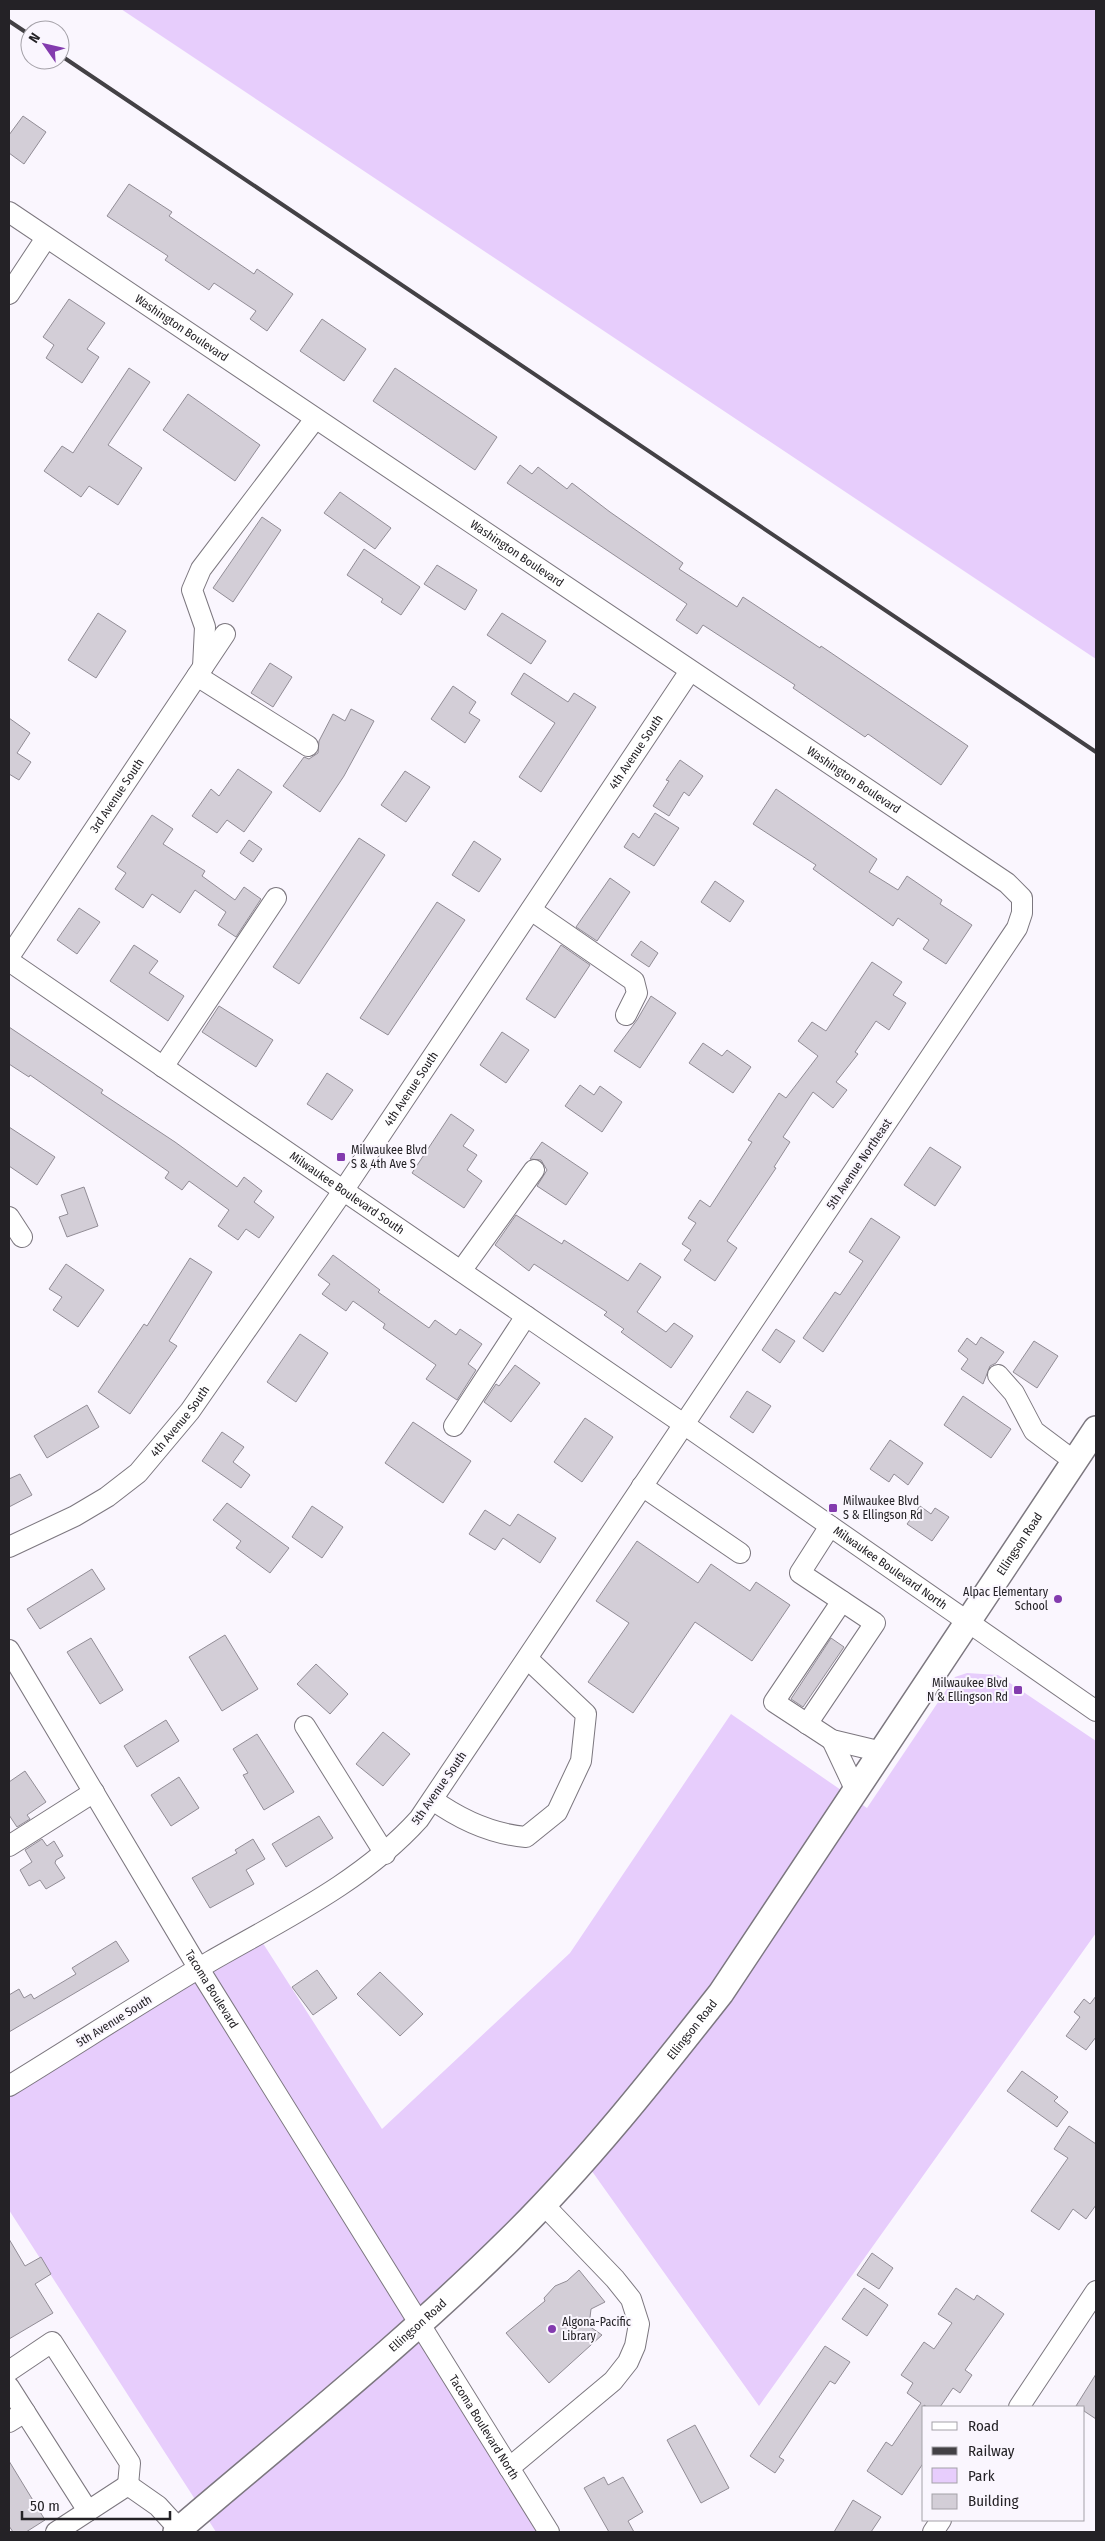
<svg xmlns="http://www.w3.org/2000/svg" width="1105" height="2541" font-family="'Fira Sans Condensed',sans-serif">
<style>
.green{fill:#e7cdfc}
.building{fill:#d3ced7;stroke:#928d96}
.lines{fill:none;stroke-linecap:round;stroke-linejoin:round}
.minor-casing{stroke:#7c777f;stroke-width:22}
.major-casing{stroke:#7c777f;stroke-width:28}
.minor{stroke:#fff;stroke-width:20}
.major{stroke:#fff;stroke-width:25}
.rail{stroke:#434145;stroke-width:4}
.poi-dot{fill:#833bae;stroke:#faf6fe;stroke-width:2}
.labels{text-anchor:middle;stroke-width:4;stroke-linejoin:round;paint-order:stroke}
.street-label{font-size:12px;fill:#242226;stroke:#faf6fe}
.poi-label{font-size:12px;fill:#242226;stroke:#faf6fe;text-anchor:start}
</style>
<rect width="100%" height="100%" fill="#faf6fe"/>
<path class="green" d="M121,9H1096V659Z
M967,1673L998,1675L1096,1741V1933L759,2406L584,2160L420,2324L538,2532H216L9,2210V2086L257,1934L382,2129L570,1953L731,1714L867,1808L955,1677Z"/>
<path class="building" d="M23,116L46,132L24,164L9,153V135Z
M129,184L172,212L169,216L254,274L257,269L293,294L267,331L250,319L256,311L214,283L209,290L165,260L168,256L107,216Z
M69,299L105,323L87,349L99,357L82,383L46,358L54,345L43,337Z
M322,319L366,349L344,381L300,351Z
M129,368L150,382L108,445L142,468L118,505L89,486L81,497L44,471L62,446L73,453Z
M395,368L497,437L475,470L373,401Z
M188,394L260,445L235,481L163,430Z
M520,465L532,474L538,467L567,489L572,483L610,512L683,563L679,569L737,607L743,597L820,648L821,646L968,746L941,785L868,734L865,737L793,688L795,685L703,625L697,634L676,620L687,604L507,483Z
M340,492L391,528L375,549L324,513Z
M262,517L281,530L233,602L213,588Z
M364,549L420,587L401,615L381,602L383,599L347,575Z
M437,565L477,590L465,610L424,584Z
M98,613L126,631L96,678L68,660Z
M502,613L546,641L531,664L487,635Z
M270,663L292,677L273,707L251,693Z
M524,673L568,702L574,693L596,707L541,792L519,777L555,723L511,694Z
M453,686L476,702L469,713L480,720L465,743L431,719Z
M351,709L374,721L344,776L320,812L283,786L304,757L309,759L318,753L319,741L333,714L345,721Z
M9,718L30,733L17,753L31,762L19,780L9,774Z
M680,760L703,776L689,796L684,792L669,816L653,806L669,781L666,780Z
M238,769L272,792L244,832L227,820L217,833L192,816L211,789L219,796Z
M405,771L430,787L406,822L381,805Z
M776,789L877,859L869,872L898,890L907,876L942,900L940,904L972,925L946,964L923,949L929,940L898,918L893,926L813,869L816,865L753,824Z
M655,813L679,828L654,866L624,847L633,833L639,838Z
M152,815L173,829L163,844L205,871L202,876L235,900L244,887L261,899L236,937L218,925L226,912L195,890L180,913L152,894L143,908L115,889L126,873L117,867Z
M359,838L385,855L299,984L273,967Z
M249,840L262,849L253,862L240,853Z
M474,841L501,859L479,892L452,875Z
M610,878L630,892L597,941L576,927Z
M715,881L744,901L730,922L701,902Z
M437,902L465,920L388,1035L360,1018Z
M79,908L100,922L77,954L57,940Z
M641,941L658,953L649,967L631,955Z
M134,945L158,961L149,973L184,996L168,1021L110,981Z
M561,945L590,965L555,1018L526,999Z
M872,962L902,982L893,995L906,1003L889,1030L876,1021L855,1052L858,1054L836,1082L847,1090L833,1108L813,1092L783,1137L790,1142L774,1167L776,1168L727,1241L737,1248L715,1281L684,1260L691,1250L682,1244L696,1223L688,1218L700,1200L710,1207L752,1142L748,1140L779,1093L786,1098L818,1056L798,1041L812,1022L826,1031Z
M651,996L676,1013L640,1068L614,1051L637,1020Z
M219,1006L273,1040L256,1067L202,1032Z
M9,1027L103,1090L101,1093L175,1142L237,1187L244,1177L262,1191L254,1202L274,1217L259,1238L246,1229L238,1240L218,1226L229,1210L189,1181L182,1190L165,1178L169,1172L30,1075L29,1077L9,1064Z
M502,1032L529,1050L506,1083L480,1065Z
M703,1043L722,1056L727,1050L751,1067L733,1093L689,1063Z
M327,1073L353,1090L332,1120L307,1104Z
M580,1085L594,1095L600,1086L622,1102L602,1132L565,1106Z
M451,1114L474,1130L463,1146L477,1155L467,1170L482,1181L464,1208L412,1173Z
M9,1127L55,1157L37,1185L9,1166Z
M542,1142L588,1173L566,1205L537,1186L547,1170L541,1160L530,1159Z
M930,1147L961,1167L935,1206L904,1185Z
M84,1187L98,1226L67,1237L59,1217L68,1214L61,1195Z
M516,1215L562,1244L564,1240L628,1281L640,1263L661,1277L637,1312L666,1332L674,1323L693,1336L671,1368L621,1332L624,1329L604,1315L607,1312L534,1264L529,1271L495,1245Z
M871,1218L900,1237L823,1352L803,1338L835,1292L840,1295L863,1261L849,1252Z
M333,1255L380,1290L378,1292L429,1328L435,1320L456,1335L460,1329L482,1344L468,1364L476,1370L457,1400L426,1379L436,1365L383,1328L385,1324L353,1301L346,1311L322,1294L330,1284L318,1275Z
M190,1258L212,1272L169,1341L177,1346L130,1414L98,1392L144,1324L147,1326Z
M66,1264L104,1290L78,1327L53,1310L62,1297L49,1289Z
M776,1329L795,1341L780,1363L762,1350Z
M300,1334L328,1353L296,1402L267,1382Z
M981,1337L1004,1352L996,1363L990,1366L983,1384L961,1369L968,1359L958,1351L967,1338L976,1345Z
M1034,1341L1058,1356L1037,1388L1013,1372Z
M515,1365L540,1383L511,1422L484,1402L496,1384L499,1386Z
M747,1391L771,1406L753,1433L730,1417Z
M963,1396L1011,1429L991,1458L944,1425Z
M87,1405L99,1427L47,1458L34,1436Z
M585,1418L613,1437L582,1482L554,1462Z
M413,1422L471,1461L443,1503L385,1463Z
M222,1432L244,1447L233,1462L250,1475L241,1488L202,1461Z
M890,1440L923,1463L908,1485L894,1474L889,1482L870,1469Z
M20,1474L32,1495L9,1507V1479Z
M227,1503L289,1548L270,1573L236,1548L241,1541L213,1520Z
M312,1506L343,1527L322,1558L292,1537Z
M920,1506L931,1514L935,1508L949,1517L932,1541L907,1524Z
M485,1510L510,1526L518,1514L556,1538L540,1563L503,1538L495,1550L469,1534Z
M637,1541L698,1583L711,1564L750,1591L756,1582L790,1605L752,1661L695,1622L633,1713L588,1682L629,1623L596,1601Z
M92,1569L105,1589L40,1629L27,1609Z
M225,1635L258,1689L222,1711L189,1657Z
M91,1638L123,1690L100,1704L67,1652Z
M831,1638L844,1647L803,1707L791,1699Z
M316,1664L348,1694L330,1714L297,1684Z
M166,1720L179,1741L137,1767L124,1746Z
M383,1732L410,1754L383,1786L356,1764Z
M257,1734L294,1792L264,1810L243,1775L248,1773L233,1749Z
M25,1771L46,1802L27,1815L30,1819L17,1827L9,1815V1782Z
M179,1777L199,1808L171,1826L151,1795Z
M319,1816L333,1838L286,1867L272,1844Z
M42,1839L47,1846L54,1841L63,1856L56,1860L55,1863L65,1878L46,1889L40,1880L29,1886L20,1870L32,1862L25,1850Z
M253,1839L265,1859L246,1870L254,1884L210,1908L192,1878L237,1853L235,1850Z
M116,1941L129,1961L9,2032V1995L19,1989L24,1998L31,1994L34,1999L76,1974L72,1968Z
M317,1970L337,1998L313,2015L292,1987Z
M380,1972L423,2014L400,2036L357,1994Z
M1096,1996V2037L1086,2050L1066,2036L1080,2017L1074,2012L1084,1999L1090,2004Z
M1022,2071L1058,2097L1054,2101L1068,2112L1057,2127L1007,2091Z
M1069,2126L1096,2144V2205L1086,2219L1073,2209L1059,2230L1031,2211L1068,2158L1054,2149Z
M9,2239L25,2266L41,2257L51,2274L35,2284L53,2313L9,2339Z
M872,2253L893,2268L879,2289L857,2275Z
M579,2270L605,2302L591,2309L589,2326L602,2335L549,2383L506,2333L545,2301L544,2298L555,2286L567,2281Z
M864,2288L888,2305L867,2336L842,2319Z
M956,2288L974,2300L977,2295L1004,2314L965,2370L972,2375L960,2393L953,2388L940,2407H927L924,2405V2462L902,2495L867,2471L886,2442L892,2446L921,2403L907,2393L913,2383L901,2375L924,2342L934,2349L952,2323L938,2314Z
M825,2346L850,2362L835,2384L830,2381L813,2406L779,2457L784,2460L775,2473L750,2456Z
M1096,2374V2419L1084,2411V2407L1076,2406Z
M695,2425L729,2488L701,2503L667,2440Z
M9,2461L45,2520L26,2532H13L9,2526Z
M604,2477L608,2485L623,2477L643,2512L628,2521L634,2532H609L584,2488Z
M853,2500L881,2517L871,2532H834Z"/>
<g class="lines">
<defs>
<g id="minor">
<path id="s1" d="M9,212L1007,883L1022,898V913L1017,928L419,1819C362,1882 284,1919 211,1961C143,2001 76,2045 9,2086"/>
<path d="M9,294L46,238"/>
<path d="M203,667L205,627L192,590L201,569L315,419"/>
<path d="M197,676L308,746"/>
<path d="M531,910L634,981L637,993L626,1015"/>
<path id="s2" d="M9,957L225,634"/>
<path id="s3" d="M9,961L685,1425L1096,1711"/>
<path d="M163,1067L276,898"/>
<path d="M9,1217L22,1237"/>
<path d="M461,1271L534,1170"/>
<path d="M998,1375L1014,1393L1034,1431L1074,1461"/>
<path d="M454,1426L526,1316"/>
<path d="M642,1486L740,1553"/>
<path id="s4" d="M9,1547L75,1516L107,1497L138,1473L190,1411L343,1191L690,671"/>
<path d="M842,1601L774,1702L832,1740L882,1752"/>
<path id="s5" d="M9,1650L199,1969L549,2532"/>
<path d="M807,1724L875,1623L800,1573L830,1526"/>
<path d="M305,1726L385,1854"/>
<path d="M832,1740L856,1791"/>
<path d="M433,1800C461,1820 492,1834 526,1837L557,1812L581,1761L586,1714L532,1663L529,1656"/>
<path d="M9,1846L94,1792"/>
<path d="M9,2371L52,2342L130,2463L128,2485"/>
<path d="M9,2387L88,2511"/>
<path d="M1019,2407L1096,2291"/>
<path d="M9,2422L25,2412"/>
<path d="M509,2468L613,2381L628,2362L635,2346L639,2324L631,2299L615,2279L543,2204"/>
<path d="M56,2532L128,2485L158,2506L179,2529"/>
<path d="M933,2532L941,2520"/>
</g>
<g id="major">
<path id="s6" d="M176,2532C288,2436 405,2343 510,2239C587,2163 655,2077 721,1993L1096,1429"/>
</g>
</defs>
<use href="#minor" class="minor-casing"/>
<use href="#major" class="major-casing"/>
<use href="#minor" class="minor"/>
<use href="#major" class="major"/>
<path class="rail" d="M9,21L30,35
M60,55L1096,752"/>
</g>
<g class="poi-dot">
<rect x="336" y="1152" width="10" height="10" rx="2.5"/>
<rect x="828" y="1503" width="10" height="10" rx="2.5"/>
<circle cx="1058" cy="1599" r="5"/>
<rect x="1013" y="1685" width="10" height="10" rx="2.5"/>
<circle cx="552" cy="2329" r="5"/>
</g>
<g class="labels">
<g class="street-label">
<text dy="4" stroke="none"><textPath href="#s1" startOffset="208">Washington Boulevard</textPath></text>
<text dy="4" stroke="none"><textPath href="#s1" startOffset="612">Washington Boulevard</textPath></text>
<text dy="4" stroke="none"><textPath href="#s4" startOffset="1026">4th Avenue South</textPath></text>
<text dy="4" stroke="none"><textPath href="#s1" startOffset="1018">Washington Boulevard</textPath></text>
<text dy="4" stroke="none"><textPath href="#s2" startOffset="194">3rd Avenue South</textPath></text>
<text dy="4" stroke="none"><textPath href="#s4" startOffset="621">4th Avenue South</textPath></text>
<text transform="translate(859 1164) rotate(-56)" y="4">5th Avenue Northeast</text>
<text dy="4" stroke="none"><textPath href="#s3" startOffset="410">Milwaukee Boulevard South</textPath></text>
<text dy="4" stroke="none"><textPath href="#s4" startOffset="216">4th Avenue South</textPath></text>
<text dy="4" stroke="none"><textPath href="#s6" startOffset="1308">Ellingson Road</textPath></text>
<text dy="4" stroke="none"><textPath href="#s3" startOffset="1070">Milwaukee Boulevard North</textPath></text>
<text transform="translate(439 1788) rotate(-55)" y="4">5th Avenue South</text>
<text dy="4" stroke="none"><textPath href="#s5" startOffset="395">Tacoma Boulevard</textPath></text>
<text transform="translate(114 2021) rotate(-32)" y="4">5th Avenue South</text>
<text dy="4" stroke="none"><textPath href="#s6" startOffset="722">Ellingson Road</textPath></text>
<text dy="4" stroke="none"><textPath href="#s6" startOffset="318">Ellingson Road</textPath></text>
<text dy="4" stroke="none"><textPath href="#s5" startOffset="911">Tacoma Boulevard North</textPath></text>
</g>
<g class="poi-label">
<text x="351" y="1154">Milwaukee Blvd<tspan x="351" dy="14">S &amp; 4th Ave S</tspan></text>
<text x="843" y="1505">Milwaukee Blvd<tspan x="843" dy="14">S &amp; Ellingson Rd</tspan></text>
<text x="1048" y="1596" text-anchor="end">Alpac Elementary<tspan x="1048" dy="14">School</tspan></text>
<text x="1008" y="1687" text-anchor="end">Milwaukee Blvd<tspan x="1008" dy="14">N &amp; Ellingson Rd</tspan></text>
<text x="562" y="2326">Algona-Pacific<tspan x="562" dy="14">Library</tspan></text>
</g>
</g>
<rect width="1105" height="2541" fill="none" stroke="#242226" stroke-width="20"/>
<rect x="922" y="2406" width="162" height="115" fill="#faf6fe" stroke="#a4a1a8"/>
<rect x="932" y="2422" width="25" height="8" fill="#ffffff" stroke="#a4a1a8"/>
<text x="968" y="2431" font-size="15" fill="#242226">Road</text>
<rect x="932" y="2447" width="25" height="8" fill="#434145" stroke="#a4a1a8"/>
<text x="968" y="2456" font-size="15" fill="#242226">Railway</text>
<rect x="932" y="2468" width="25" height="15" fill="#e7cdfc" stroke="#a4a1a8"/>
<text x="968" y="2481" font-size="15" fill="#242226">Park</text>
<rect x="932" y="2494" width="25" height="15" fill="#d3ced7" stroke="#a4a1a8"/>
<text x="968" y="2506" font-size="15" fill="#242226">Building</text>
<g transform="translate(45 45) rotate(304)"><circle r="24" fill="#faf6fe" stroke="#a4a1a8"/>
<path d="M0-4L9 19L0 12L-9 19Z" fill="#833bae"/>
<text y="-8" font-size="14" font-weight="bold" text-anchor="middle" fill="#242226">N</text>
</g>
<path d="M22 2511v8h148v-8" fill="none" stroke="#242226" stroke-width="2.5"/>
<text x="30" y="2511" font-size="15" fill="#242226" stroke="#faf6fe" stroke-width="4" paint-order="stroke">50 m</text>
</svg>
